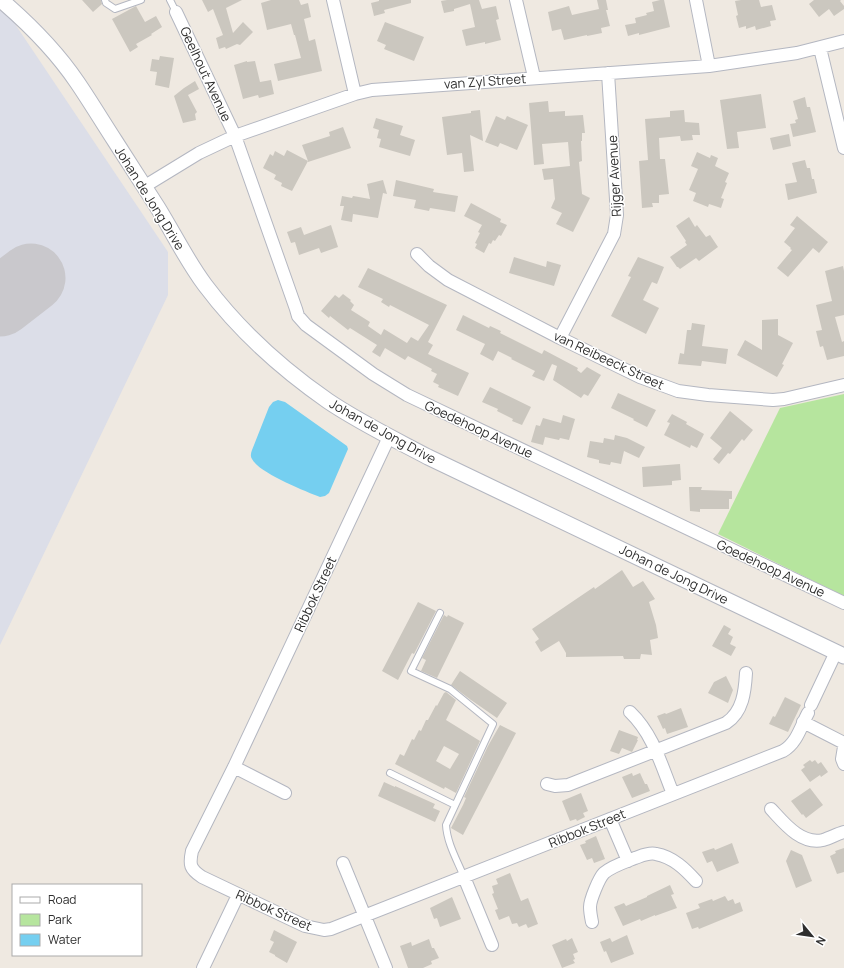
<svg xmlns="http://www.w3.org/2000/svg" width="844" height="968" font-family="Manrope,sans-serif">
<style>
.airport{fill:#dcdee8}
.green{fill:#b6e59e}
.water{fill:#75cff0}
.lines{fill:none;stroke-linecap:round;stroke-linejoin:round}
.runway{stroke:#c9c8cc;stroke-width:69}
.building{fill:#cbc7bf;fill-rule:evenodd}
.service-casing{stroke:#b4b7c1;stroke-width:8}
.minor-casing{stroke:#b4b7c1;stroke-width:14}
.tertiary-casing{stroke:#b4b7c1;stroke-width:17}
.service{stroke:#fff;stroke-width:6}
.minor{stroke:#fff;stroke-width:12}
.tertiary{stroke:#fff;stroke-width:15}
.labels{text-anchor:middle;stroke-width:3;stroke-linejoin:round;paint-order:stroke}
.street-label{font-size:13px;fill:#2e2e2e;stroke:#fff}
</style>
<rect width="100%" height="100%" fill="#efe9e1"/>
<path class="airport" d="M0,10L13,21L168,252V295L0,645Z"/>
<path class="green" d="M844,394V596L718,534L780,408Z"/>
<path class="water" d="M278,400L285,402L347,446L348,449L329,493L325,496L320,497C305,491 259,473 252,459C250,456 251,453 252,450L269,407L273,402Z"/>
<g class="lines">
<path class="runway" d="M0,302L31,278"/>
</g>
<path class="building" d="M82,0H101L102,4L93,12Z
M202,0H242L226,8L233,33L243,22L253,32L240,45L237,44L226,49L225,47L219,49L216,38L223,35L213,9L208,12Z
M271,0H299L301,5L308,3L311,17L304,19L309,41L315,39L322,71L278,81L274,64L301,58L295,35H294L291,24L267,30L261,3Z
M379,0H411V3L384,10L385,13L374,16L371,3L379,1Z
M447,0H479L482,9L496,6L499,19L496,20L501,40L485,44V42L466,46L462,30L475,27L470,4L454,9V11L444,13L441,1Z
M597,0H606L608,10H606L610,26L601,28L602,33L587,36V35L564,40L561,29L552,31L548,12L569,6L572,15L599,9Z
M660,0H664L670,27L639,35V33L628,36L625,25L636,23L635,18L647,15L646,13L654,11L652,2Z
M741,0H759L761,7L772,5L776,20L770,21L771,26L756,30L755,26L746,29V26L739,28L736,16L738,15L735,1Z
M814,0H841L840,1L844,6V9L834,16L829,9L819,17L809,4Z
M136,6L145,22L156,16L162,27L151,34L152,35L136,44L138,47L130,52L112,19Z
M385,22L424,37L414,61L384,49L386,45L377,41Z
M160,56L174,58L169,88L155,85L157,72L150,71L152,59L159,60Z
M247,61V62L255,61L260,82L271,80L274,94L259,98L258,95L243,99L234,65Z
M195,81L199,89L188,95L197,112L195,114L196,120L183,123L174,96L184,88Z
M761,94L766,128L737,132L739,148L727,149L720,100Z
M805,97L807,107H810L816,132L793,137L790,124L796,123L795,120L798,119L793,101Z
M548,101L549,112L565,111V116L583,115L585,133H582V141H581L582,161L579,162L582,194L590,198L573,232L556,224L562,213L551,208L555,199L553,179L544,180L542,169L570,166L568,142L542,144L544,164L534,165L529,103Z
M480,110L483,141L470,135L474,171L464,172L462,153L447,155L442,117L471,113V111Z
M684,110L685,122L699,123L700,135H692L693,140L681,141L680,136L659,138L660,159H665L669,194L659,195V203H652L653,207L642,208L639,161L648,160L645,119L670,117V111Z
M496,116L505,120L507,116L528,125L517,150L500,143L498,147L485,142Z
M376,118L403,126L400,135L415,140L410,156L379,147L381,139L377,138L379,130L373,128Z
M343,127L351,148L308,162V161L292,191L281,186L282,183L274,179L276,175L263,168L270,154L273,156L275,151L284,156L287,150L308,161L302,145L330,136L329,132Z
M789,134L791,146L773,150L770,138Z
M697,152L710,158L711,155L718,158L715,166L729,173L725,182L727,183L721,198L724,199L721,208L709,204L708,207L693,201L696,193L689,190L698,169L691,166Z
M805,160L807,168H810L812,179H814L817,193L788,200L785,184L797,182L792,163Z
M383,180L387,194L383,193L378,218L353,214L352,222L341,220L344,206H340L342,196L352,198L353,196L370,199L367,184Z
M396,180L434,189L433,192L458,196L455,212L430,208L429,211L414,208L416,200L393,196Z
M471,203L501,219L500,222L507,225L501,236L499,235L495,241L493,240L491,244L489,243L484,253L475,248L477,244L475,243L480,233L478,232L482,225L464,216Z
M797,216L828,242L819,253L813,248L788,277L777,268L792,250L790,249L791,248L784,242L795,228L790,225Z
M689,217L695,227L697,225L706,237L710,235L718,247L699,261L696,258L680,269L678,267H677L670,257L687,245L685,242L686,241L676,226Z
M331,225L338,247L321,253L319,248L299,255L295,242L291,243L287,232L301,227L304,235Z
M514,257L546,267L547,261L561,265L554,286L509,273Z
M638,257L664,267L657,284L652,282L643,300L659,308L646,334L611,316L631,277L628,276Z
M843,266L844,271V315L835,317L842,342L844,341V356L827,360L823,346L820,347L816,331L822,330L816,305L832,301L825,271Z
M368,268L447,305L428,342L433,345L428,354L469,373L458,396L438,387L439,385L433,382L437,374L431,371L432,369L408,356L405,360L385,348L380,357L372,352L377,345L350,328L348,330L330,316L329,318L321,311L335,295L339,298L343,294L351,300L350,301L354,305L351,310L370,322L368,326L381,335L384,329L407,343L411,337L418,341L429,325L390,305L389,307L381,302L383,299L358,287Z
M463,315L489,328L490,326L501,331L500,333L542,354L544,350L578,368L577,370L581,373L587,367L601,375L588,396L584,394L581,398L553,380L557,366L552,364L544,381L532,376L535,371L511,359L512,358L498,351L493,361L480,354L485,344L456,330Z
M778,319V335L793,343L782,364L784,365L777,377L737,355L745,340L762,350V320Z
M692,323L705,325L702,346L728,349L726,364L702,361L701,366L678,364L680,353L684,354L687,330H691Z
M490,387L531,407L522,425L512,421L513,419L497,411L498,409L482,402Z
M618,393L656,410L647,427L633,420L634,419L611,408Z
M730,411L753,430L744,441L742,439L730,454L728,453L719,464L713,459L722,448L710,438Z
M672,414L687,422L686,424L704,434L697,448L691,445L690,448L664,435L670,423L667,422Z
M563,415L575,419L569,440L560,438L559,440L545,437L543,445L531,442L536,425L540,426L543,418L561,423Z
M615,435L627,438L645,447L639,458L624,451L621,464L611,462L610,465L599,463V460L587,457L590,441L603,443L604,438L614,440Z
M680,464L681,480L672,481V485L643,487L642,467Z
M689,487H702L701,490L732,491V499H729V509H700V512L690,511Z
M622,570L633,587L643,581L655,599L649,602L656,625L658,638L650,640L652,655L641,654L640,659H624L623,656L566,657V653L559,641L541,652L535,642L539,639L532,629L594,587L595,589Z
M418,602L436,611L414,654L412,653L398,680L382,671Z
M444,615L447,617L448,615L464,623L437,678L421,671L426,660L422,658Z
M724,625L731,629L728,634L733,637L730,644L736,647L731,656L712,646Z
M460,671L507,703L497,718L471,700L451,685Z
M726,676L733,690L728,703L708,693L714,682Z
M446,692L456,700L446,720L480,741L456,793L445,787L444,789L395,764L400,754L404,756L412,739L414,740L419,730L421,731L426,720H428L436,705L437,706L444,693ZM444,746L459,754L450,769L436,761Z
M785,697L801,705L788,732L769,724L773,716L775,717Z
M681,708L688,727L667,734L665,728L663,729L657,716L665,713L666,714Z
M500,725L516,733L463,835L451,828L463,805L466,798L464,797L488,746Z
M619,730L638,737L637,740H638L632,752L622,748L619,754L610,751Z
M810,760L812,762L815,760L818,764L821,762L828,772L821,777L820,775L810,782L801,770L805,767L803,765Z
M632,773L633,776L640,773L645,784H647L650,791L632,798L622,777Z
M384,782L395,787V786L435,804L433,808L440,811L435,822L378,796Z
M810,788L823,805L806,818L803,814L802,815L791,801Z
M581,793L588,811L583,813L585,817L577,821L576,819L570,821L562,801Z
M596,836L605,859L594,863L592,858L587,860L580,845L586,843L585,841Z
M732,843L739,863L717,872L712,861L707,863L702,852L714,848L715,850Z
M844,848V872L837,874L830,856L836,853L835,851Z
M791,850L802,855L812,881L796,888L786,861Z
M510,873L521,901L528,898L538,924L528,928L526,924L519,927L517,923L512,924L509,916L499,920L495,910L498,909L492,894L494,893L492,886L498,884L496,879Z
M670,885L674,894L671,895L677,908L655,916V915L641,921L640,919L623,926L614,907L624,903L626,906L647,897V896Z
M725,896L728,901L733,899L735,904L740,902L743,911L699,929L698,927L692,929L686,913L700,908L698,904L712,899L713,901Z
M452,897L461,919L440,927L437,918L434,919L430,908Z
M274,930L297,942L287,963L275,956V955L269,952L274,942L270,940Z
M627,935L634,954L611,963L606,951L604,952L600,942L610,938L612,942Z
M572,938L578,952L573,954L575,959L573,960L575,963L562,968L552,945L566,939L567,941Z
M429,939L432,948H434L439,958L431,961L432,964L423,968H408L400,946L411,942L412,946Z"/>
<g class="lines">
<defs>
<path id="service" d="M105,0L106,3L115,9L141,0
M170,0L176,12
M440,613L411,671L450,689L493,724L446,825C447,843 457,860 464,877
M390,773L455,805"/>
<path id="minor" d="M333,0L355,94
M516,0L534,77
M696,0L709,66
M176,12L235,136L296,309L298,316L306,325L373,374L407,395L844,603
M820,48L844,148
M145,186L199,153L235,136L355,94L372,90L709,66L797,53L844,41
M417,254L429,266L448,280L560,338L640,377L678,391L708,395L773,400L784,399L844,385
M560,338L614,234L617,215L608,73
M389,437L234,767L192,851C189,865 190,869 202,877L305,926L324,930L331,929L783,751C797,743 801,726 808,713
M811,705L836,652
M630,712C653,734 661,764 673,794
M803,722L844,743
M844,747L842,759L844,764
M234,767L285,793
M547,784L555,786L568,785L726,723C743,712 745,691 746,673
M771,809C784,823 801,845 823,840C830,838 837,834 844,832
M610,819L628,861
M343,863L386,968
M464,877L492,945
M592,922C591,917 590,912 590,907C590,900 599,878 604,873C612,866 625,862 635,858C641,856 649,852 656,854C673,857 685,869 696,881
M203,968L238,895"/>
<path id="tertiary" d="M1,0C29,24 56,51 77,82C90,101 102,121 115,141C129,163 144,186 158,208C174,234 187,261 205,285C238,329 282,369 328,401C359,422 394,439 428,457L844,656"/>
</defs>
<use href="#service" class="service-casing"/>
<use href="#minor" class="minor-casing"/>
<use href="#tertiary" class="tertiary-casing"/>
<use href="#service" class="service"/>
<use href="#minor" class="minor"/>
<use href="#tertiary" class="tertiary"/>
</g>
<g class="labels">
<g class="street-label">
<text transform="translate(206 74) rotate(65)" y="5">Geelhout Avenue</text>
<text transform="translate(485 81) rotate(-4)" y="5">van Zyl Street</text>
<text transform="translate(614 176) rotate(-93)" y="5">Rijger Avenue</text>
<text transform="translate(150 198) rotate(58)" y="5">Johan de Jong Drive</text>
<text transform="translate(609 360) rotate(25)" y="5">van Reibeeck Street</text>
<text transform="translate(479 429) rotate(25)" y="5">Goedehoop Avenue</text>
<text transform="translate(383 431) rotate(29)" y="5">Johan de Jong Drive</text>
<text transform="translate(771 568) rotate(25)" y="5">Goedehoop Avenue</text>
<text transform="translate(674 574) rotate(26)" y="5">Johan de Jong Drive</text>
<text transform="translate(315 594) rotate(-65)" y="5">Ribbok Street</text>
<text transform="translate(587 828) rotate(-22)" y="5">Ribbok Street</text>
<text transform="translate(274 910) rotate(24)" y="5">Ribbok Street</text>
</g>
</g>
<rect x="12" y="884" width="130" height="72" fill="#ffffff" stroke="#ababab"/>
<rect x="20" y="897" width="20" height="6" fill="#ffffff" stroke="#ababab"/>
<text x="48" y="904" font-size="12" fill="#2e2e2e">Road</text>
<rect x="20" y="914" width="20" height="12" fill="#b6e59e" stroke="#ababab"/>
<text x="48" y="924" font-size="12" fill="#2e2e2e">Park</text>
<rect x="20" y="934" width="20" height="12" fill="#75cff0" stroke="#ababab"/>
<text x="48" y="944" font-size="12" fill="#2e2e2e">Water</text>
<g transform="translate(812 936) rotate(119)" stroke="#ffffff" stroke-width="3" paint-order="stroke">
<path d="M0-3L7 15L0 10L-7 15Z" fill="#2e2e2e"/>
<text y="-6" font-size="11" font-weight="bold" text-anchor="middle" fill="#2e2e2e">N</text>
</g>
</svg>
